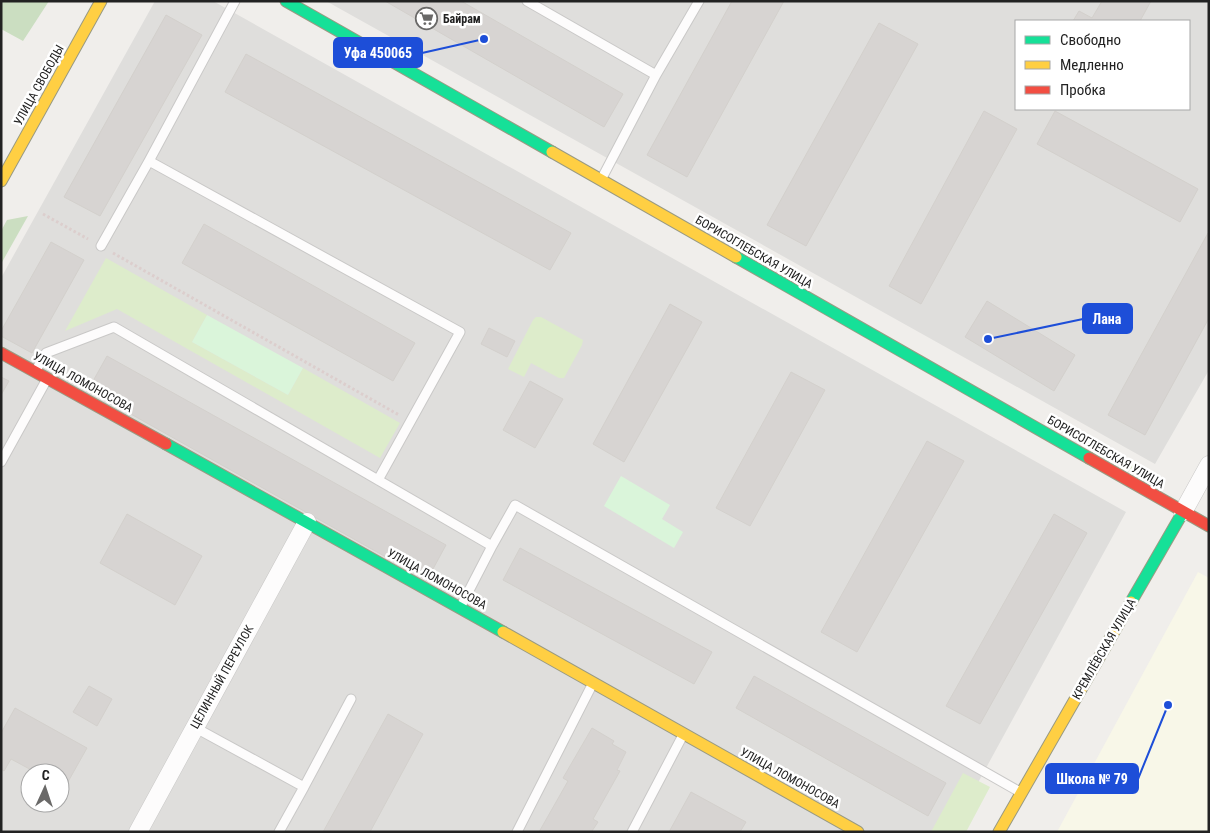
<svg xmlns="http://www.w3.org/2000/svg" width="1210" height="833" font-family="'Roboto Condensed',sans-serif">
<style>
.residential{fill:#dfdedc;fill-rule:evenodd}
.education{fill:#f8f7e8}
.grass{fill:#ddeccb}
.forest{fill:#cbdec1}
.park{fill:#daf5da}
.building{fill:#d7d4d2;stroke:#d3d0cc}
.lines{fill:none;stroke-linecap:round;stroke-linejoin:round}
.lane-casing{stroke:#c9c8c7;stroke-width:11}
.street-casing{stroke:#c9c8c7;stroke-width:19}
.fast-casing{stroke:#999a82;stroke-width:13}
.slow-casing{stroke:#999a82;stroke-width:13}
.jam-casing{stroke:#999a82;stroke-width:13}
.path{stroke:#dccecd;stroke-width:3;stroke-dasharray:2.5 2.5;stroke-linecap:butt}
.lane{stroke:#fdfcfc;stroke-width:9}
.street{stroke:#fdfcfc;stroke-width:18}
.fast{stroke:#16e098;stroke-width:11}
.slow{stroke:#ffcf43;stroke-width:11}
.jam{stroke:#f24e42;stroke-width:11}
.labels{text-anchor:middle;stroke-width:5;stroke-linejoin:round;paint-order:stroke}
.poi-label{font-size:12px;font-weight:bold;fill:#222;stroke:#fff;text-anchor:start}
.street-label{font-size:12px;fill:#222;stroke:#fff}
.leader{fill:none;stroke:#1d4ed8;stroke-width:2}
.callout-dot{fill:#1d4ed8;stroke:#fff;stroke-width:2}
.callout{fill:#1d4ed8;stroke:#1d4ed8;stroke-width:2}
.callout-label{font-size:14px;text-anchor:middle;font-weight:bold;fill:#fff}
</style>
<rect width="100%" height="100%" fill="#f0eeeb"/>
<path class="residential" d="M155,1H213L1126,512L951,832H1V278ZM30,773H60V803H30Z
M326,1H1209V370L1155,464ZM1016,21H1189V109H1016Z"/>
<path class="education" d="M1198,572L1209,578V832H1057Z"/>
<path class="grass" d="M106,258L207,315L192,342L288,395L303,368L400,423L380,458L117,309L65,331Z
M536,317H541L583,340L582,345L564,378H559L531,363L524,377L508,369L533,320Z
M1075,430L1149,473L1145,481L1077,441Z
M963,773L990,787L966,832H931Z"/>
<path class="forest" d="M1,1H49L23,41L1,29Z
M28,216L1,264V231L7,220Z"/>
<path class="park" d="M207,315L303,368L288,395L192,342Z
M621,476L670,505L662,519L683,532L674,548L604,506Z"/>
<path class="building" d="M385,1H461L623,94L604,127Z
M732,1H784L687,177L647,155Z
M1102,1H1151L1140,21H1073L1079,11L1092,18Z
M166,15L202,35L100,216L64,197Z
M879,23L918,44L806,246L767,225Z
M246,54L571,233L550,270L225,92Z
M984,111L1017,129L921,304L889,286Z
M1055,111L1198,189L1180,222L1037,144Z
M204,224L415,343L393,381L182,263Z
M1208,233L1209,318L1145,435L1108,415Z
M51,242L84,260L32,353L1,336V331Z
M987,301L1075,355L1054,391L965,337Z
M670,304L702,322L624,462L593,444Z
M489,328L515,341L507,357L481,344Z
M107,356L446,545L427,580L88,390Z
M791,372L825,390L750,526L716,508Z
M1,377L9,381L1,395Z
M530,381L563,399L535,448L503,430Z
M927,441L964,461L857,652L821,632Z
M127,514L202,556L175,605L100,563Z
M1054,514L1087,533L980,724L946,706Z
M520,548L712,652L694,684L503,580Z
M754,676L946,783L928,816L736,708Z
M89,686L112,699L97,726L73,712Z
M15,708L87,748L60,796V773H37L11,759L4,771L1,769V733Z
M388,714L423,734L370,832H323Z
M592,728L614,741L612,744L626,752L617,770L620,771L593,819L598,822L592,831L594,832H539L568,781L563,778Z
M691,792L746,822L740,832H669Z"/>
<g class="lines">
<defs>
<path id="lane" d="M527,1L656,75
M149,161L460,332L378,480
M602,178L656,75L699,1
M101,246L149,161L235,1
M35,372L46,353L114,327L492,546L461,606
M1,462L47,379
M492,546L515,505L1020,792
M194,727L304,787L351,699
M279,832L304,787
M517,832L593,683
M632,832L683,735"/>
<path id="street" d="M1183,512L1209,465
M138,832L307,522"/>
<path id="fast" d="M286,1L552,152
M736,257L1089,458
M166,444L503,632
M1131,602L1183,512"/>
<path id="slow" d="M552,152L736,257
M1,181L101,1
M503,632L858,832
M999,832L1131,602"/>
<path id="jam" d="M1,353L166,444
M1089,458L1209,526"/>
</defs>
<use href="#lane" class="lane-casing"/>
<use href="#street" class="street-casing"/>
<use href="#fast" class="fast-casing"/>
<use href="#slow" class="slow-casing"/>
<use href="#jam" class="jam-casing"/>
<path class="path" d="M43,214L88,239
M113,253L399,415"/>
<use href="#lane" class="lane"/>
<use href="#street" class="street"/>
<use href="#fast" class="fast"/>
<use href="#slow" class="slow"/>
<use href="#jam" class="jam"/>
</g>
<defs>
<symbol id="supermarket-ring" viewBox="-11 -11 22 22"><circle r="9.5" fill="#fff" stroke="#6a6968" stroke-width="1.5"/><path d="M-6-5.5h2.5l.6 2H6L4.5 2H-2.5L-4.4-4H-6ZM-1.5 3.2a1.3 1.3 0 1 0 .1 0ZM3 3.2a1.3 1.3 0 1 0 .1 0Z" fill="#6a6968"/></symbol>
</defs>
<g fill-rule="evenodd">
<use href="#supermarket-ring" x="414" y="6" width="25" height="25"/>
</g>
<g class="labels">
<g class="poi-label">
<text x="443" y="23">Байрам</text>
</g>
<g class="street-label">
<text transform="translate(39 85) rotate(-61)" y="4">УЛИЦА СВОБОДЫ</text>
<text transform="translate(754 252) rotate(30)" y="4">БОРИСОГЛЕБСКАЯ УЛИЦА</text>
<text transform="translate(83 382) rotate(29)" y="4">УЛИЦА ЛОМОНОСОВА</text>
<text transform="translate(1106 452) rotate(30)" y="4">БОРИСОГЛЕБСКАЯ УЛИЦА</text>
<text transform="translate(437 579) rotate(29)" y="4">УЛИЦА ЛОМОНОСОВА</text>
<text transform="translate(1104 649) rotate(-60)" y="4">КРЕМЛЁВСКАЯ УЛИЦА</text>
<text transform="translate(222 677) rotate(-61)" y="4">ЦЕЛИННЫЙ ПЕРЕУЛОК</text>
<text transform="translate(790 778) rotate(29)" y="4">УЛИЦА ЛОМОНОСОВА</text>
</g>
</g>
<path class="leader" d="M484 39L422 53M988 339L1083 319M1168 705L1138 779"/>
<g class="callout-dot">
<circle cx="484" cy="39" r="5"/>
<circle cx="988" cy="339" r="5"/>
<circle cx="1168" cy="705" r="5"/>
</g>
<g class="callout">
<rect x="334" y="38" width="88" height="29" rx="5"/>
<rect x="1083" y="304" width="49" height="29" rx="5"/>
<rect x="1046" y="764" width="92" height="29" rx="5"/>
</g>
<g class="callout-label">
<text x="378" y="58">Уфа 450065</text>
<text x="1107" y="324">Лана</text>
<text x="1092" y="784">Школа № 79</text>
</g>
<rect width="1210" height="833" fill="none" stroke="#222222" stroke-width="5"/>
<rect x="1015" y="20" width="175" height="90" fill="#ffffff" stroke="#a7a7a7"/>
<rect x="1025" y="36" width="25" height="8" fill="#16e098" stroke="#a7a7a7"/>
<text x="1060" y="45" font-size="15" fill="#222222">Свободно</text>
<rect x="1025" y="61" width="25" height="8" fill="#ffcf43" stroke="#a7a7a7"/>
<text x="1060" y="70" font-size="15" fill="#222222">Медленно</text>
<rect x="1025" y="86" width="25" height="8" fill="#f24e42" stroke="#a7a7a7"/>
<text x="1060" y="95" font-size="15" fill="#222222">Пробка</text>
<g transform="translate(45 788) rotate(3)"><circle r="24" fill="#ffffff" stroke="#a7a7a7"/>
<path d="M0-4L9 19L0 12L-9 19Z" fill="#6a6968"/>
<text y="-8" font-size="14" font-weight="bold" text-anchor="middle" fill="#222222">С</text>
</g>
</svg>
